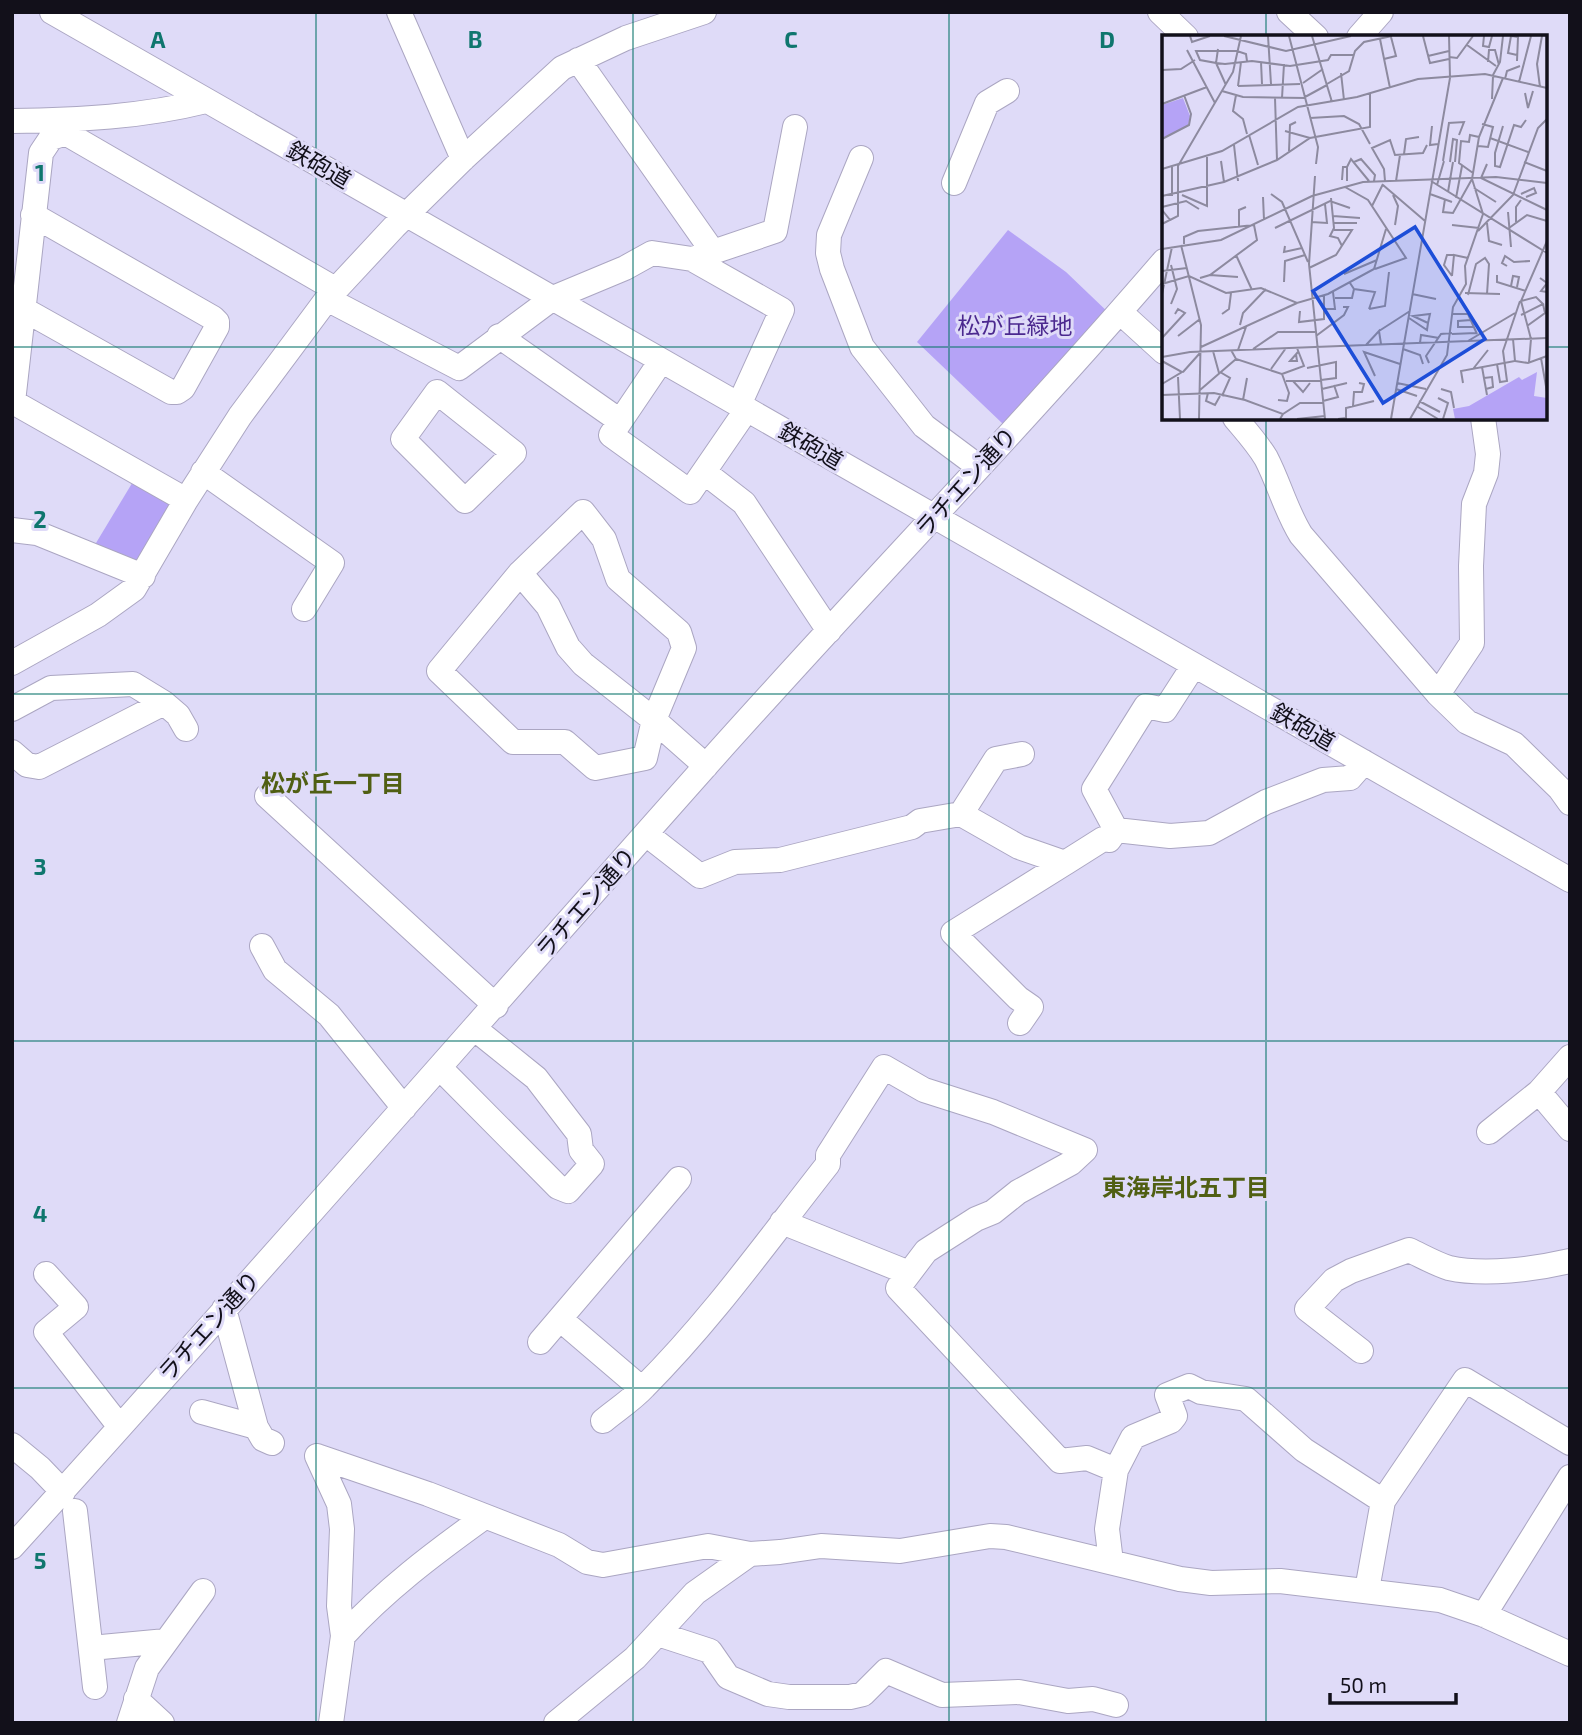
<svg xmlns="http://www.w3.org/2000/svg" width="1582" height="1735" font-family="'Exo 2','Noto Sans JP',sans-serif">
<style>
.green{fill:#b5a3f6}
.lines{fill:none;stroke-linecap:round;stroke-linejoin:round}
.minor-casing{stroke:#aba6c2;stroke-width:26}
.minor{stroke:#fff;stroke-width:24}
.grid{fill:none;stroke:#0f766e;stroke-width:2;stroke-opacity:0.55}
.labels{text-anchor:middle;stroke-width:6;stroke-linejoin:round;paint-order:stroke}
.street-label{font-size:23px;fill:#12101a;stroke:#dfdbf8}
.park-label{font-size:23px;fill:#4b298f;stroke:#dfdbf8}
.neighbourhood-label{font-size:24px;font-weight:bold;fill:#505f13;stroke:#dfdbf8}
.inset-road{fill:none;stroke:#8d8a9f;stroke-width:2}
.view{fill:#1d4ed8;fill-opacity:0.15;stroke:#1d4ed8;stroke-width:3.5}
.inset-edge{fill:none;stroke:#12101a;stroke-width:3.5}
.grid-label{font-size:23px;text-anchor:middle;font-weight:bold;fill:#0f766e;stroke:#dfdbf8;stroke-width:6;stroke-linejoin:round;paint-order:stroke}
</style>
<rect width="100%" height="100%" fill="#dfdbf8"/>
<path class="green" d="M1008,230L1066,272L1112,316L1003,424L917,342Z
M134,480L178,507L135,572L93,548Z"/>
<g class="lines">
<defs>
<path id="minor" d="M52,12L1570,880
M399,12L463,159
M1160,12L1186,37
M1289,12L1316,37
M1359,37L1381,12
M578,60L713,252
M53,120L60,135L51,138L41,153L13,402L186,500
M12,121C78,120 142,117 206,101
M60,135H69L335,289
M861,158L829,235L828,253L832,269L862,347L924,426L979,467
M954,183L987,103L1007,91
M692,259L782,310L739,405
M327,299L459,368L553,298L625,268L652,253L692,259L775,231L795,127
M23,309L171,392H177L183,388L217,327V322L213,318L33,215
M1120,312L1164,352
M499,336L620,421
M661,361L611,435L690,492L747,409
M437,392L514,453L465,501L403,439Z
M1235,418C1246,431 1257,443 1266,458C1279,483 1286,511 1301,535L1438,694L1472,643L1471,566L1474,504L1486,473L1488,454L1483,418
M203,472L332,563L304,609
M704,472L744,503L829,631
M12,530L37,533L143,576
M520,573L548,606L568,647L583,664L654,720L645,758L595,768L565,742H513L439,671L520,573L583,512L604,539L618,579L679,632L684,648L654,720L706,766
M12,663L98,615L134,589L186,500L240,416L327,299L394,227L463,159L562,68L626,38L704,12
M1194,665L1165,710L1146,706L1094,789L1116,830L1170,836L1209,833L1266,802L1323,780L1350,778L1364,762
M1438,694L1467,722L1514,744L1560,789L1570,803
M12,709L51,688L133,684L164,703L178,715L186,729
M12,752L27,765L39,767L164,703
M267,796L496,1006
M961,814L996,759L1022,754
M646,834L700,876L735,862L780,860L912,827L920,821L961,814L1019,847L1065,863L1103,839L1109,840L1116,830
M262,946L275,970L329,1015L404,1108
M1020,1023L1031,1007L1018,998L953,933L1065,863
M440,1068L558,1187L568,1191L592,1164L581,1150L579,1134L536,1078L475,1029
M1539,1092L1570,1129
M1489,1132L1539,1092L1570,1057
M782,1222L909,1273
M46,1274L76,1307L46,1332L120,1427
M224,1309L256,1427
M560,1319L642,1389
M540,1342L679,1179
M1361,1351L1307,1309L1334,1280L1351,1271L1409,1250C1422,1256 1436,1264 1449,1268C1485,1276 1535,1269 1570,1261
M202,1412L256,1427L263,1439L272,1443
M603,1421C616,1410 632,1400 644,1387C712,1319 768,1240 828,1164V1155L884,1067L924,1090L993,1112L1085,1150L1071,1163L1018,1192L993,1212L976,1219L926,1251L898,1288L1060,1461L1087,1458L1116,1470L1107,1529L1111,1562
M12,1445L40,1468L63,1492
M317,1456L428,1494L559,1545L587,1562L603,1565L708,1546L750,1554
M317,1456L339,1504L342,1529L339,1606L343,1636L331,1723
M1116,1470L1133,1437L1171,1421L1175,1416L1167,1395L1189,1386L1201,1392L1246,1399L1304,1450L1383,1501
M75,1511L95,1687
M12,1547C245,1290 473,1028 703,769C855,598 1015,434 1164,261
M1367,1590L1383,1501L1465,1380L1570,1443
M1484,1615L1570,1477
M658,1634L710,1651L728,1677L768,1694L789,1697H850L863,1694L886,1671L942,1695L1019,1692L1068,1701L1093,1699L1116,1705
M343,1636C385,1590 433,1554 483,1518
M91,1648L166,1641
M136,1699L162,1723
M129,1723L147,1668L203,1591
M556,1723L635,1658L695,1593L750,1554L780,1552L821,1546L900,1551L990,1536L1006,1537L1180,1579L1211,1583L1280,1581L1440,1600L1484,1615L1570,1654"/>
</defs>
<use href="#minor" class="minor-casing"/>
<use href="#minor" class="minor"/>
</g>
<path class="grid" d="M316,12V1723M633,12V1723M949,12V1723M1266,12V37M12,347H1164M1545,347H1570M1266,418V1723M12,694H1570M12,1041H1570M12,1388H1570"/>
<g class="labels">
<g class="street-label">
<text transform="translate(319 165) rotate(30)" y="8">鉄砲道</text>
<text transform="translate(811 446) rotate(30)" y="8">鉄砲道</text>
<text transform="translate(966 482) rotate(-48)" y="8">ラチエン通り</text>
<text transform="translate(1303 727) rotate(30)" y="8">鉄砲道</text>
<text transform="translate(586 903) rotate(-49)" y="8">ラチエン通り</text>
<text transform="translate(209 1326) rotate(-48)" y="8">ラチエン通り</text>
</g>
<g class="park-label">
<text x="1015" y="334">松が丘緑地</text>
</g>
<g class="neighbourhood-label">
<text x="333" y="792">松が丘一丁目</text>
<text x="1186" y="1196">東海岸北五丁目</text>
</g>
</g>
<g transform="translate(1162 35)">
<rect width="385" height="385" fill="#dfdbf8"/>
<path d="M21,63L28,81L26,91L0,103V70ZM375,337L372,361L385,363V384H293L291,374L307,371L357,342L360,345Z" fill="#b5a3f6"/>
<path class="inset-road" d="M28,1L30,7L48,1M62,1L124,16L189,1M106,1L109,49M127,1L145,70M150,1L170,67M261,1L268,28L287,24M322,1L321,11L327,12L330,1M349,1L346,18L355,20M350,1L356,2L355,26M218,4L228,53M305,10L334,31M56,14L54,28L63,29L90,26L128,31L166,25L169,20H191M25,15L53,68M266,21L287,16M287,22L295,23L311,1M222,24L234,21L229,2M99,27L100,49M326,27L327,15H333L337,30M0,35L19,34L33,25M179,38L182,65M331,40L338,27L341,1M343,44L345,36L358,31M357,47L369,1M141,48L161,34M165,49L187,36L193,16L202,7L230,1M64,50L54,28L38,25L34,16H75L84,19L85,26M76,51L138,49M76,51L79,27M378,52L375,29L380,1M60,56L81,62L144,63M363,58L366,73L371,56M74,60L71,76L81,84L85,99M143,62L165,50M113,63L115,125M120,63L122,29M330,64L331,41M0,69L45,52M145,70L156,112L154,129M148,83L182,81L197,89L208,109M286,88L302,87L297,100M270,91L268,110L276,109M341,91L333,118V131L338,132L352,90L359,92L364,85M123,96L148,103M87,100L96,130M328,103L366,117M0,104L27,90L29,79L22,60M72,110L76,146M316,111L326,112L331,92L320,89M127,116L128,90L134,87M242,119L244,104L257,102M59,126L62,147M281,126L287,88M192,127L199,124L213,140L212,146M288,127L291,104L295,105L293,127M362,127L385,136M325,129L319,143L385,175M10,132V161M185,132L189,124L207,146M0,134L60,116L136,72L195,62L256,44L323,39L385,53M311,138L297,128L299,106L307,107L308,100L317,102M153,141L147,229L163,384M180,145L181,132H185V146M223,146L222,134L210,113L228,105L233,120L261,118L265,110M234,146L238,120M269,146L385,218M221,150L263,186M275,150L282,126M183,152L206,165L244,223L213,234M312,153L334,167M286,157L291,127M109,159L120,167L146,227M268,159L290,167M359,159L372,153L374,158L364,162M20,160L45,171V120M231,160L236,171L233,190M0,161L62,147L115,125L148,103L208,92V59M101,162L102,185M169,163L172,193L168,201L176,203L180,211M294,163L300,131M283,164L281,177L291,178L310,144M210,171L221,149M0,172L24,166L37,174M0,175L8,185L0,189M346,177L349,212M171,181L198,183M8,185L16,181V131L71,37L79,1M149,187L165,188L163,169M354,187V172L359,165M172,188H195M325,188L327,206L340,210M290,190L317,193M77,191V175L84,172M113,193L168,166L188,173M347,193L365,180L385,186M316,196L351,160L376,93L385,84M22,209V202L36,196L92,190M19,210L39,290L37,384M123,211L122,217L140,213M0,214L59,205L150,161L201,147L334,142L385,148M74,220L90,255M345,231L340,228L343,221L352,227L368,226M147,233L174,220L190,195H172M0,236L25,233M182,239L215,225M48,240L76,242M335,240V247L364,256M290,241L292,220L306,223M290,241L282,230L285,220H292M38,243L48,240L95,205L92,190M378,243L385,248L379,256L385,257M122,247L123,226L143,220M188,248L192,254L213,257L207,274M0,249L27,241L64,258L99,253L135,268L166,259L212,234L224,194M349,251L351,241L357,242L355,252M303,258L338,259M0,259L10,212M250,259L274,264M306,260L314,229L323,223L327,229L325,259M173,263H190L192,254M359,266L374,262L381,269L359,280M9,269L15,254L9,230M162,274H173L171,257M207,274L223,271L227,237M138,276L137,287L162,284V260M60,279L67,274L69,258M291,279H306L315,299M247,283L265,295L266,288L268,279L251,281L266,288M309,285L296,286V292H312M78,290L81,278L104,254M365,291L383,278L381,269M217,296L248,276M290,299L314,298M16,301L38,284M154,301L182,280L186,272H181M0,303L23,278L16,274L13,279M306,306L353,278M258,308L259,300L277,303M204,310L217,296L219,309M39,312L135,268M91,314L116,297H153M241,314L258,320L261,329M69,315L74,324L120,339L127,358L125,366L116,365M76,315L84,292M51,316L57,338M134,319L135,326H128L136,317M0,322L28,317L385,303M379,323L385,357M0,326L20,337L0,349M353,326L366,328L385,321M367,327L369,304L359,266L385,206M267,328L264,321L279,299L290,298M335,329L338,347L345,346L341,316L358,266M320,332L325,360M145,333L174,327V343L159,345M109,334L124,313M311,334L326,315M21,337L38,318M58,337L68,343L60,361M120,339L142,331L135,313M213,341L202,317L238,329M16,342L18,384M322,343L330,342L331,352L324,354M124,346H159M131,346L141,357L148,348M235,348L264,354M301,348L299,336L353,326L351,304M160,354L185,348M234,354L255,361M279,354L289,357L292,373M38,355L74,324M46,358L44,366L53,370L58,361M0,360L52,358L83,365L121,379L118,384M276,363L286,368L281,384M81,365L85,343M161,366L176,362L172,350M257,366L278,377M191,371L192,357H200L202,349L197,348M256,372L276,384M121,379L138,368H162M135,384L163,381M176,384L184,383V373L212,366M229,384L288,43L287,1M248,384L285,320L291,272L304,249L303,231L321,179L310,144L317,102L341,43"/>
<path class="view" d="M253,192L323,304L221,368L151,256Z"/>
<rect width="385" height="385" class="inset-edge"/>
</g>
<g class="grid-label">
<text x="158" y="48">A</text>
<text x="475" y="48">B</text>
<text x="791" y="48">C</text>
<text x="1107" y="48">D</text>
<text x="40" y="181">1</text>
<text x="40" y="528">2</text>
<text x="40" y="875">3</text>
<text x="40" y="1222">4</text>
<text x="40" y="1569">5</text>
</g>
<rect width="1582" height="1735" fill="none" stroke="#12101a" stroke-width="28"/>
<path d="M1330 1693v10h126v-10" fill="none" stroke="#12101a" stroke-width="3.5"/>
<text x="1340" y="1693" font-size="21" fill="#12101a" stroke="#dfdbf8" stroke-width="5" paint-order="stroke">50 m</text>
</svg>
